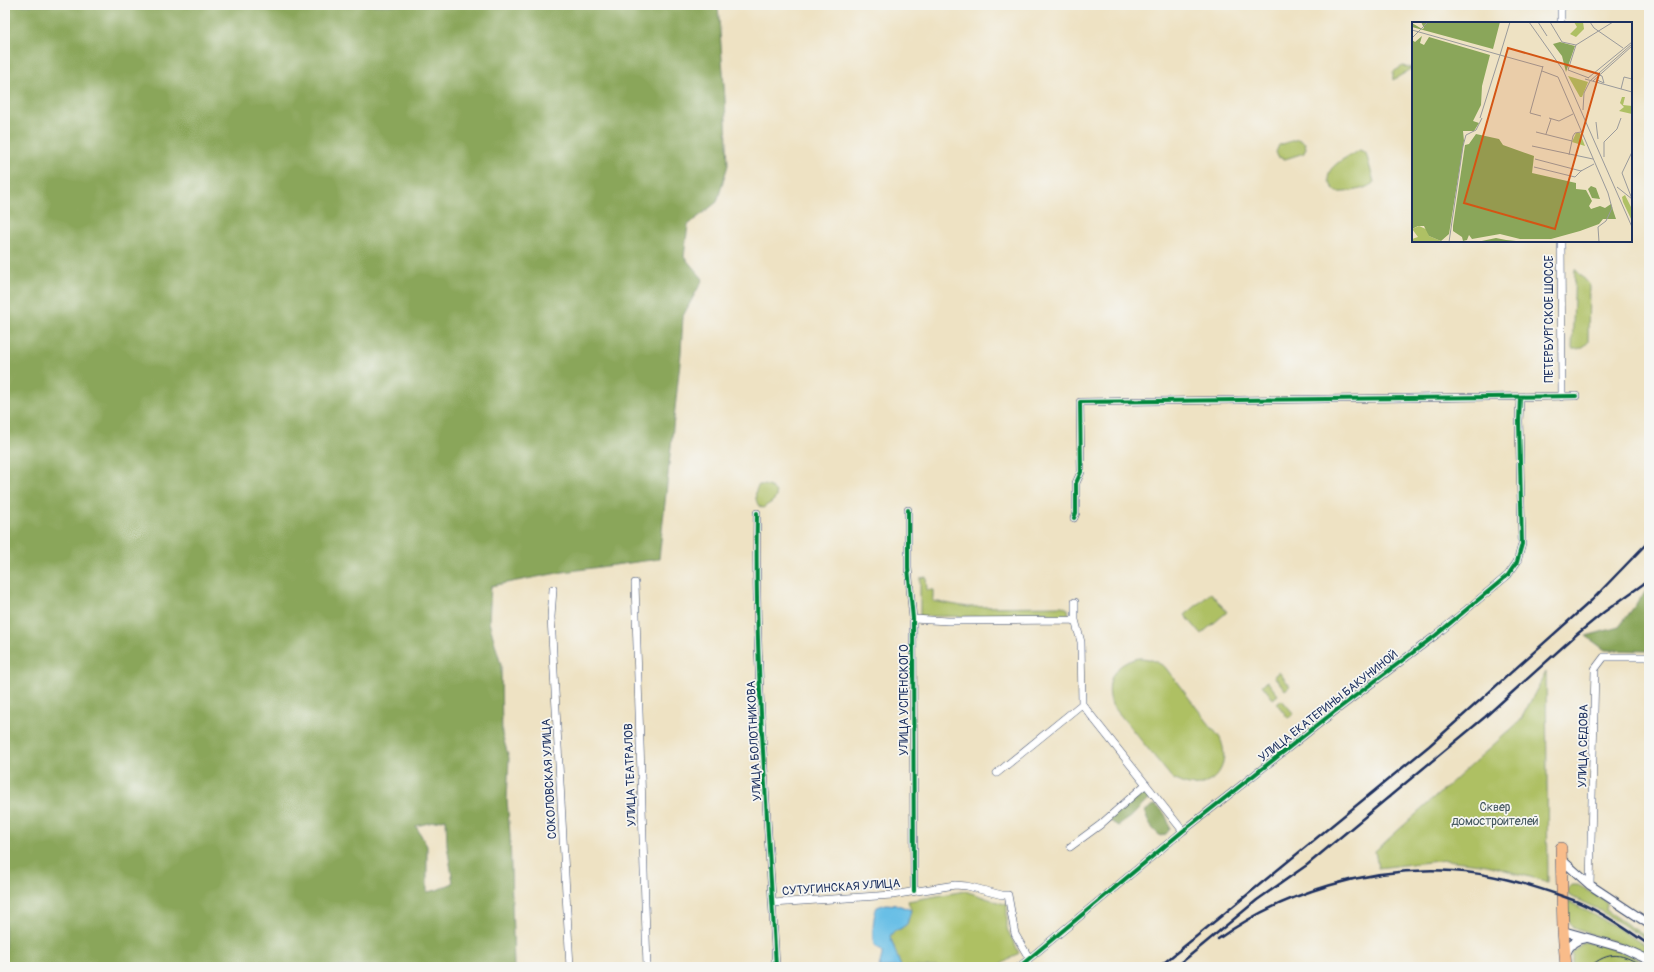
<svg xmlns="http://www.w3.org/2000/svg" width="1654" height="972" font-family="Pangolin,sans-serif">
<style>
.green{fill:#aec064;stroke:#647861}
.forest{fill:#8aa65a;stroke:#526a5c;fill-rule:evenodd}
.water{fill:#69bfe6;stroke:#4277a2}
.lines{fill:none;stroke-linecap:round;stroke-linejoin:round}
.minor-casing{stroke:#3b4a6d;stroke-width:8}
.tertiary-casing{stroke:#3b4a6d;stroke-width:10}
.primary-casing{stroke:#3b4a6d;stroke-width:12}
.minor{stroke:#fff;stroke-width:7}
.tertiary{stroke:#fff;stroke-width:8}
.primary{stroke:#f9bc8a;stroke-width:11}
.tram{stroke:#1b2f5e;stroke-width:1}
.rail{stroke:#1b2f5e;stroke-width:2.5}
.cycleway-casing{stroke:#f6f6f2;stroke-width:6}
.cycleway{stroke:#00873e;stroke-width:4}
.labels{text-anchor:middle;stroke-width:3.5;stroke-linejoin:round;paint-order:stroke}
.street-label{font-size:12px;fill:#1b2f5e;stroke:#f6f6f2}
.park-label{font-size:12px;fill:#475a60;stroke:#f6f6f2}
.inset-road{fill:none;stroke:#9a9a9b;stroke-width:1}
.view{fill:#d45514;fill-opacity:0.15;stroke:#d45514;stroke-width:2}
.inset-edge{fill:none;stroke:#1b2f5e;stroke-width:2}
</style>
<rect width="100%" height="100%" fill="#f6f6f2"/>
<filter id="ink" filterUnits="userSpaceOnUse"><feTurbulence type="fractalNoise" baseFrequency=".025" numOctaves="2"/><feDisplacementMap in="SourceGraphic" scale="8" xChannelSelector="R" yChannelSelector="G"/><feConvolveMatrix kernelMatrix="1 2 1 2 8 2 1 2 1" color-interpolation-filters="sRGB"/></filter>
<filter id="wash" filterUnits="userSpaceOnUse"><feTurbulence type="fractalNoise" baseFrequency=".012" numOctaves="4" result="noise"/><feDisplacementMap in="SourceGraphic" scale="16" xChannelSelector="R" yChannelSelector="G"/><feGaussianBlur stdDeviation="0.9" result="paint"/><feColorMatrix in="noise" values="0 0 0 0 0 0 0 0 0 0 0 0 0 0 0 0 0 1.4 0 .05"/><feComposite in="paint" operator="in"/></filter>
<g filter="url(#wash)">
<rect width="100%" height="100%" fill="#eee2c3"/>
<path class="green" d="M1403,66L1413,68L1393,80V72Z
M1298,139L1305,143L1306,148L1304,153L1285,159L1278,157L1276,152L1279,145Z
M1360,150L1366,153L1374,182C1369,189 1346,193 1337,192C1313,171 1344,159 1360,150Z
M1575,269L1589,284L1588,342C1585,347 1578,350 1572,349Z
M759,485C767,484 782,490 774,500C772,503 766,505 763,508L759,506C755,501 754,490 759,485Z
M926,577L927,590H933V601L968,607L1062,606L1068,609L1069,615L1066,618L1049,617L1048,612H1037L1036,617L920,616V578Z
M1211,593L1227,612L1201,634L1185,615Z
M1139,658C1149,658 1156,661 1165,667L1220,738C1235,772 1203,799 1172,778L1112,705C1104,681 1114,663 1139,658Z
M1279,672L1290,686L1285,690L1274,676Z
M1546,672L1548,882L1487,865L1446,860L1378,868L1375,851L1520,721Z
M1267,681L1278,695L1273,699L1262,685Z
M1282,700L1294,714L1288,718L1277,704Z
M1572,885H1578L1604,900L1607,903L1606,910L1643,935L1649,934V941L1597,909L1568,895V889Z
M965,891L1007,905V929L1019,953L997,967H901L890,936L893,931L900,929L907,924L911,910L908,901Z
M1568,901L1615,926L1649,948V955L1631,947L1575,929C1566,922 1568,911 1568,901Z
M1583,943C1604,943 1632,954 1649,965V967H1572V952Z"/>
<path class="forest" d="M5,5H718L725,99L728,165L717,202L688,225L684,257L703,279L683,316L681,353L659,559L563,572L491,586L489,622L501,665L502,734L509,758L507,800L510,835L514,967H5ZM446,819L447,845L453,883L437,890L427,892V846L416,826Z
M1649,587V651L1605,650L1586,636L1619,627Z
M1144,790L1150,798L1131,817L1118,826L1109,820Z
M1154,805C1164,809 1168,819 1170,829L1166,834L1161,836C1153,831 1146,821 1145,811Z"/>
<path class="water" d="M886,904L898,905L911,910L907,924L900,929L894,931L890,936L901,967H879L883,951L874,945C872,936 873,914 877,907Z"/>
</g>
<g filter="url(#ink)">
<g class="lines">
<defs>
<path id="minor" d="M1561,5V23
M1561,241L1562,397
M908,510V568L913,619L914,891
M757,513C754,665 768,816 776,967
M1074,518L1076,513V483L1081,472L1080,402L1576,396
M635,583L647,967
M553,589L551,617L570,967
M1075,602V620L1081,642L1082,704L1183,831
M913,619L948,621L1075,620
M997,773L1082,704
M1070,847L1100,825L1146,784
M1590,885L1595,669L1604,657H1649
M773,903L892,895L955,885L967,886L1002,895H1008L1015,934L1029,958
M1019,967L1183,831L1334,712L1436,635L1508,575L1517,562L1522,544L1519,421L1520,397"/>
<path id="tertiary" d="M1562,860L1590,885L1649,924
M1563,931L1623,948L1649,960
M1566,954C1569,945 1576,939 1586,938"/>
<path id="primary" d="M1561,848L1563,931L1566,967"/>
</defs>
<use href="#minor" class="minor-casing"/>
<use href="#tertiary" class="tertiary-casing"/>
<use href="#primary" class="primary-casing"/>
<use href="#minor" class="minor"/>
<use href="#tertiary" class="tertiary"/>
<use href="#primary" class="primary"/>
<path class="tram" d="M1589,967C1610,950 1622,953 1644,967"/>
<path class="rail" d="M1218,939C1284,892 1370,866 1452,871C1490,873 1527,884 1562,896C1593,906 1622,926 1649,945
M1159,967L1429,746L1592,600L1649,541
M1176,967L1257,900L1307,865L1485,717L1576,635L1604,612L1649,580"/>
<defs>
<path id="cycleway" d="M908,510V568L913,619L914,891
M757,513C754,665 768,816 776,967
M1074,518L1076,513V483L1081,472L1080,402L1576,396
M1019,967L1183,831L1334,712L1436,635L1508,575L1517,562L1522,544L1519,421L1520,397"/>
</defs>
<use href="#cycleway" class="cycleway-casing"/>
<use href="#cycleway" class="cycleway"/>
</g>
</g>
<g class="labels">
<g class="street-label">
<text transform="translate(1549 319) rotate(-90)" y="4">ПЕТЕРБУРГСКОЕ ШОССЕ</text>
<text transform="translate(904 700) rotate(-90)" y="4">УЛИЦА УСПЕНСКОГО</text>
<text transform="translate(1328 706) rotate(-38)" y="4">УЛИЦА ЕКАТЕРИНЫ БАКУНИНОЙ</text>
<text transform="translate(754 741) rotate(-93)" y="4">УЛИЦА БОЛОТНИКОВА</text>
<text transform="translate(1583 746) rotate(-89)" y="4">УЛИЦА СЕДОВА</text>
<text transform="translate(630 775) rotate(-92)" y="4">УЛИЦА ТЕАТРАЛОВ</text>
<text transform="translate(549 779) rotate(-93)" y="4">СОКОЛОВСКАЯ УЛИЦА</text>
<text transform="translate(841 887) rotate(-4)" y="4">СУТУГИНСКАЯ УЛИЦА</text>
</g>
<g class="park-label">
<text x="1495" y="811">Сквер<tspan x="1495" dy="14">домостроителей</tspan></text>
</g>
</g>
<g transform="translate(1412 22)">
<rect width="220" height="220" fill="#eee2c3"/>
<path d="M162,0H171L172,7L164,15L158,12L165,5ZM156,54L176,60L170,75H168ZM210,75H213L211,83L220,84V92L207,89L212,85L208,81ZM164,111H168L173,124L160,120ZM213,173L220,187V199L211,180L210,175ZM7,204L16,208L17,214L29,219L0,220V217L6,215L0,207Z" fill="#aec064"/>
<path d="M9,0H88L81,27L0,5V1L10,7L12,6ZM10,14L8,21L12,23L17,15L78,33L70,64L69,83L61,99L67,101L62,109H51L52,119L37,212L29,219L17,214L12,204H6L0,207V18L3,20ZM148,20L163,24L154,50L150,34L141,22ZM64,112L87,117L91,123L122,134L120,151L164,161V167L174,168L180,179L177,184L179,187L188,184L193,186L199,182L204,197H191L187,202L168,209L139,217H108L88,212L60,217L57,213L55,218L51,219L50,215L41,209V204L53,123L57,122ZM179,164L184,166L188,177L180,176L176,167ZM84,216L94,218L115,220H65Z" fill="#8aa65a"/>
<path class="inset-road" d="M117,0L151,48L220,205M126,0L135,14M138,0L150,20L164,23M178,0L182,6L211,26M0,8L88,33M0,16L16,0M88,33L98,0M130,49L146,55L196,171L200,186L194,199L186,205L187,220M187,53L190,54L192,61L185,58ZM176,56L220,20M177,56L156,48L164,23L201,0M173,57L220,70M181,59L220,24M209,67L212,55L220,57M171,88L172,71L178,59L220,22M129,94L118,91L131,44M68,96L88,33L131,45M137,96L147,99L161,92M184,100L186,117M124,110L160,119M134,112L139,97M120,124L181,137M220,130L210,151L220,177M157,133L161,114L163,111L169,110M192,135V120L205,107L209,96M123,137L169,149L182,142M122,145L163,155L170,148M205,165L220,177M37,220L51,124L54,113L64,108L70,96"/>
<path class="view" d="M96,26L187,52L143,207L52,181Z"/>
<rect width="220" height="220" class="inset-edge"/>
</g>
<rect width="1654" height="972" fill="none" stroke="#f6f6f2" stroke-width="20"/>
</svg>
